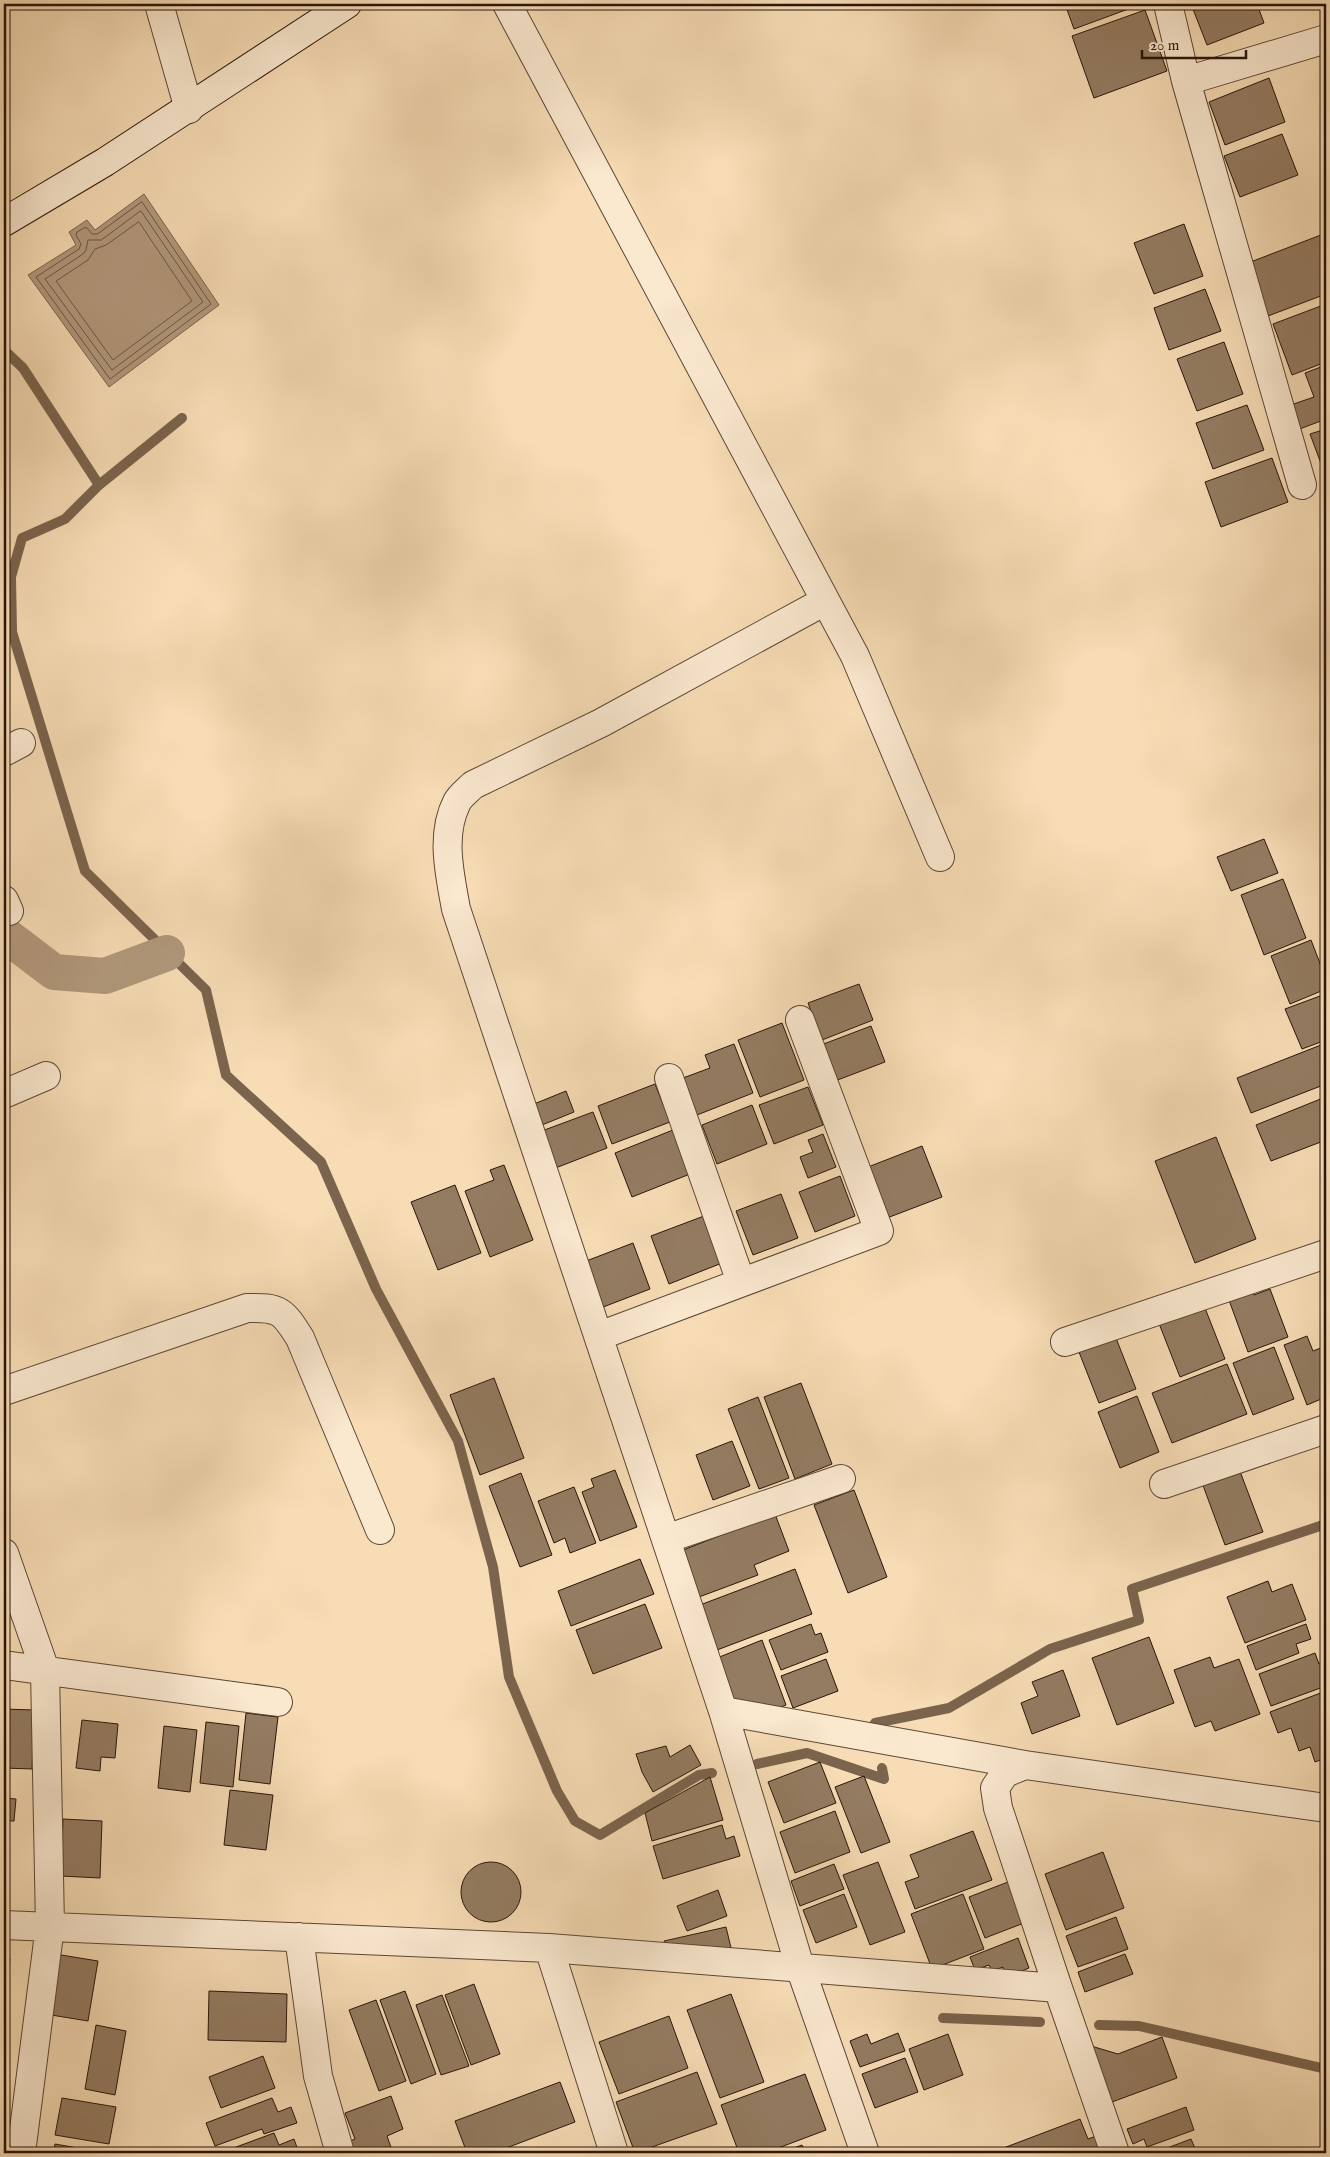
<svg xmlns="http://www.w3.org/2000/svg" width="1330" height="2157" font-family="'IM FELL English',serif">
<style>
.water{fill:#b1987b;stroke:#7b644d}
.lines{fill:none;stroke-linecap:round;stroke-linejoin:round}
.shore{stroke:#6d5642;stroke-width:1}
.stream{stroke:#7b644d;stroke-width:10}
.canal{stroke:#b1987b;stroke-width:36}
.building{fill:#947c62;stroke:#291509}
.street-casing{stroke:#5c4734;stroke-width:30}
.secondary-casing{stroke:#291509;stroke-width:30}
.street{stroke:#fae8cf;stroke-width:28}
.secondary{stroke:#fae8cf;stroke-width:28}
</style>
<rect width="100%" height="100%" fill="#f7dcb5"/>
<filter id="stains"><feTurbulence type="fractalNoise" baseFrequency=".004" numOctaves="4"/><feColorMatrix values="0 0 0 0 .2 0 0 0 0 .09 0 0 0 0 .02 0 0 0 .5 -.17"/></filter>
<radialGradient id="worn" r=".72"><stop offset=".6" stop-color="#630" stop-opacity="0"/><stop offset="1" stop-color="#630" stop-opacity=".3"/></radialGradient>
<path class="water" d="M144,194L219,305L109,387L28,275L76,245L69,232L87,220L95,230Z"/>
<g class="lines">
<path class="shore" d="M142,202L211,304L110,379L36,277L79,249L81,244L76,235L77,232L86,227L92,234H97Z
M141,211L203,302L112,370L45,279L83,254L86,250L88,240H101Z
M139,222L192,301L113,360L56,281L88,260L95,249L106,245Z"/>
<path class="stream" d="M4,350L23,368L99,485L65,519L22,538L11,577L12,632L85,871L206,990L226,1075L321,1162L376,1289L458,1441L493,1567L509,1677L557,1791L575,1821L600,1835L699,1775L712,1773
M99,485L182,418
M875,1723L949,1708L1050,1649L1139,1620L1132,1589L1326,1524
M757,1764L807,1753L884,1779L882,1768
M943,2018L1040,2022
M1099,2025L1139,2026L1326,2069"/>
<path class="canal" d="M4,934L54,972L105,976L167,953"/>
</g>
<path class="building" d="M1065,4H1142L1074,29Z
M1191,4H1257L1264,23L1207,45Z
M1145,10L1167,71L1094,98L1072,36Z
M1269,78L1285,122L1225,145L1209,102Z
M1282,134L1298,175L1240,197L1224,156Z
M1184,224L1203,276L1154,294L1134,243Z
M1326,233V294L1268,316L1248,263Z
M1205,289L1221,331L1169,350L1154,308Z
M1326,304V362L1292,375L1273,324Z
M1224,342L1243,394L1197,411L1177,359Z
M1326,365V419L1297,430L1288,406L1314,397L1305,373Z
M1247,405L1264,450L1213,469L1196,423Z
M1326,429V477L1310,434Z
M1272,458L1288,502L1221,527L1205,482Z
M1264,839L1278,873L1231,891L1217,857Z
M1283,879L1306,938L1264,955L1241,895Z
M1311,940L1326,979V989L1290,1004L1271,956Z
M859,984L873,1020L822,1040L808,1003Z
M1320,996L1326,1012V1040L1302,1049L1285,1009Z
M782,1023L804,1080L760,1097L738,1040Z
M871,1026L885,1062L835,1081L821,1045Z
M1326,1043V1084L1251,1113L1237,1078Z
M734,1044L753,1093L697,1115L683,1078L710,1068L705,1055Z
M655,1084L670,1122L612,1144L598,1106Z
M808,1087L823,1125L774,1144L759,1105Z
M566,1091L574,1112L542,1125L534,1104Z
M1323,1098L1326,1106V1140L1271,1161L1256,1125Z
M752,1105L767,1144L717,1164L702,1125Z
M593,1112L607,1148L553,1169L539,1132Z
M673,1130L690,1174L632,1197L615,1153Z
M823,1134L836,1167L808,1178L800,1157L813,1152L808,1140Z
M1216,1137L1256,1239L1195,1263L1155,1161Z
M922,1146L942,1197L887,1218L868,1167Z
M504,1165L533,1240L490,1257L465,1191L494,1180L490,1170Z
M840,1176L855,1216L815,1232L799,1192Z
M455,1185L481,1253L438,1270L411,1202Z
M781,1194L798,1238L753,1255L736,1211Z
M704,1216L722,1263L669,1284L651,1236Z
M633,1243L650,1289L598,1309L581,1263Z
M1249,1282L1254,1295L1270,1289L1288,1337L1248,1352L1226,1292Z
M1203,1303L1225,1359L1180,1377L1158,1321Z
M1114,1333L1136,1389L1099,1403L1077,1347Z
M1307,1336L1313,1351L1326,1346V1397L1307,1405L1284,1345Z
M1274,1347L1294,1399L1253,1415L1233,1363Z
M1227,1364L1247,1414L1172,1443L1152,1393Z
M494,1378L524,1458L480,1475L450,1395Z
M801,1383L832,1464L795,1479L764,1397Z
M1137,1396L1159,1452L1120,1468L1098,1412Z
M758,1397L789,1478L759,1489L728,1409Z
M732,1441L750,1486L713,1500L696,1455Z
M1238,1466L1263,1532L1225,1545L1201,1480Z
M615,1470L637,1527L600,1541L582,1492L594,1487L591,1479Z
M521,1473L552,1555L520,1567L489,1486Z
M574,1487L596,1543L570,1553L565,1538L554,1543L538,1501Z
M854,1490L887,1577L848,1593L814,1505Z
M775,1514L789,1551L754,1565L758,1575L691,1600L673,1554Z
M640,1559L654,1594L571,1626L558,1591Z
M795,1569L812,1614L717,1650L700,1605Z
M1268,1581L1272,1592L1292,1584L1306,1620L1245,1643L1227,1597Z
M645,1604L662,1648L593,1674L576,1630Z
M811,1624L815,1635L821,1633L828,1652L781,1670L769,1640Z
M1306,1624L1311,1639L1296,1644L1299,1653L1256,1670L1247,1646Z
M1149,1637L1174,1703L1117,1725L1092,1658Z
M762,1640L786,1705L763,1714L728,1702L712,1660Z
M1315,1653L1319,1664L1326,1661V1686L1271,1706L1259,1674Z
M1210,1657L1214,1668L1239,1659L1260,1714L1215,1731L1211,1721L1195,1727L1174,1670Z
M826,1659L838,1691L793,1708L781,1676Z
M1063,1670L1080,1716L1032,1734L1021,1703L1038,1696L1032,1682Z
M1326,1691V1758L1315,1762L1310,1747L1299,1751L1291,1728L1278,1733L1270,1712Z
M4,1709L34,1710L32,1769L4,1768Z
M246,1713L278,1717L270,1784L239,1780Z
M82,1720L118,1724L115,1758L101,1757L100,1771L76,1768Z
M206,1722L239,1726L233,1787L200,1783Z
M164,1726L197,1730L190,1792L158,1788Z
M690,1745L701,1765L653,1792L642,1772L636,1754L666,1746L670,1757Z
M820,1762L836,1803L784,1823L768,1782Z
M864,1776L890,1842L861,1853L835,1787Z
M710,1777L723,1820L652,1841L645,1813Z
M230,1790L273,1795L266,1850L224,1845Z
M4,1798L16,1799L14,1821H4Z
M835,1811L850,1852L795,1873L780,1832Z
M63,1819L102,1821L100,1878L61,1876Z
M722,1825L726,1839L734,1836L740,1856L663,1879L653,1846Z
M973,1831L992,1880L915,1909L905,1882L919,1877L910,1855Z
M1103,1852L1124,1908L1066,1930L1045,1874Z
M461 1892a30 30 0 1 1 60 0a30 30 0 1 1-60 0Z
M878,1862L905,1932L870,1945L843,1875Z
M834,1864L844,1889L800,1906L791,1881Z
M1008,1882L1024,1923L985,1938L969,1897Z
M718,1890L727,1916L687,1931L677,1906Z
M844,1894L857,1927L816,1943L803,1910Z
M963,1894L984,1949L932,1969L911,1914Z
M1116,1917L1128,1949L1078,1967L1066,1936Z
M726,1927L733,1956L671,1954L664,1941Z
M1018,1938L1029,1968L1007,1977L1003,1967L992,1971L989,1965L975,1970L970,1957Z
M55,1954L98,1961L88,2021L45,2014Z
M1125,1954L1133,1974L1085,1992L1078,1972Z
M4,1957L10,1959L4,1998Z
M474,1984L500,2054L471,2065L445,1995Z
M209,1991L287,1994L286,2042L208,2040Z
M405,1991L436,2074L411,2084L380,2000Z
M731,1994L764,2082L720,2098L687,2010Z
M442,1995L469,2066L441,2075L416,2005Z
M376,2000L406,2081L379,2091L349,2010Z
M669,2016L688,2068L619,2094L599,2042Z
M96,2025L126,2031L115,2095L85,2089Z
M898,2033L905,2051L860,2067L850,2041L867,2034L871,2044Z
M948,2034L963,2075L924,2090L909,2049Z
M1162,2037L1177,2078L1112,2102L1091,2046L1118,2054Z
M263,2056L275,2088L221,2108L209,2077Z
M905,2058L918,2092L875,2108L862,2074Z
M697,2072L717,2124L635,2153L616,2102Z
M805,2074L826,2130L765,2153H739L721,2105Z
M560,2082L575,2122L493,2153H467L455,2121Z
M391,2096L403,2129L387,2136L393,2153H346L343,2144L355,2139L345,2113Z
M62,2098L116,2107L109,2144L55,2135Z
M272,2098L278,2112L291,2107L297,2123L264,2134L262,2129L215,2146L206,2123Z
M1186,2107L1194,2130L1147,2147L1144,2139L1133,2144L1127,2129Z
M1080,2119L1088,2139L1096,2136L1103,2153H994L993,2152Z
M274,2133L279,2145L294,2139L299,2153H220Z
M1191,2139L1197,2153H1154Z
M55,2144L106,2153H53Z
M802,2145L806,2153H780Z"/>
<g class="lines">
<defs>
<path id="street" d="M159,4L189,109
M507,4L855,656L940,857
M1168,4L1186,81
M1302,485L1186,81L1326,39
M825,601L601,723L473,785C468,790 460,796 457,802C440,835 450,875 456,909L723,1711L800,1967L865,2153
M4,752L21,743
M4,900L9,911
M669,1078L741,1282
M4,1094L46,1076
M599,1336L879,1231L800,1020
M1065,1342L1326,1254
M4,1391L247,1308C280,1307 283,1311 300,1338L380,1530
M1164,1484L1326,1429
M666,1539L841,1479
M4,1553L45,1670L50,1926L21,2153
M4,1665L278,1702
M723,1711L1025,1765
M4,1925L549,1948L1058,1988
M299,1937L318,2076L340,2153
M549,1948L614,2153
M1115,2153L1058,1988L998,1808L995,1788L1005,1773L1025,1765L1326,1808"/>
<path id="secondary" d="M4,222L105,162L347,4"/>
</defs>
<use href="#street" class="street-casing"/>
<use href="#secondary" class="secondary-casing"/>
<use href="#street" class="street"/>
<use href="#secondary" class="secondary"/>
</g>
<rect width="1330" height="2157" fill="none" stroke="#f7dcb5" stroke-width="20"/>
<rect x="5" y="5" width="1320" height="2147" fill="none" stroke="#291509" stroke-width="2.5"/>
<rect x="10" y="10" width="1310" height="2137" fill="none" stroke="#291509"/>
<path d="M1142 50v8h104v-8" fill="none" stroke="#291509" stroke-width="2.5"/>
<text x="1150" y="50" font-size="15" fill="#291509" stroke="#fae8cf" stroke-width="4" paint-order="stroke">20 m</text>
<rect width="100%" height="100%" filter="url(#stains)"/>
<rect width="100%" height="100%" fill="url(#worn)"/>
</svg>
